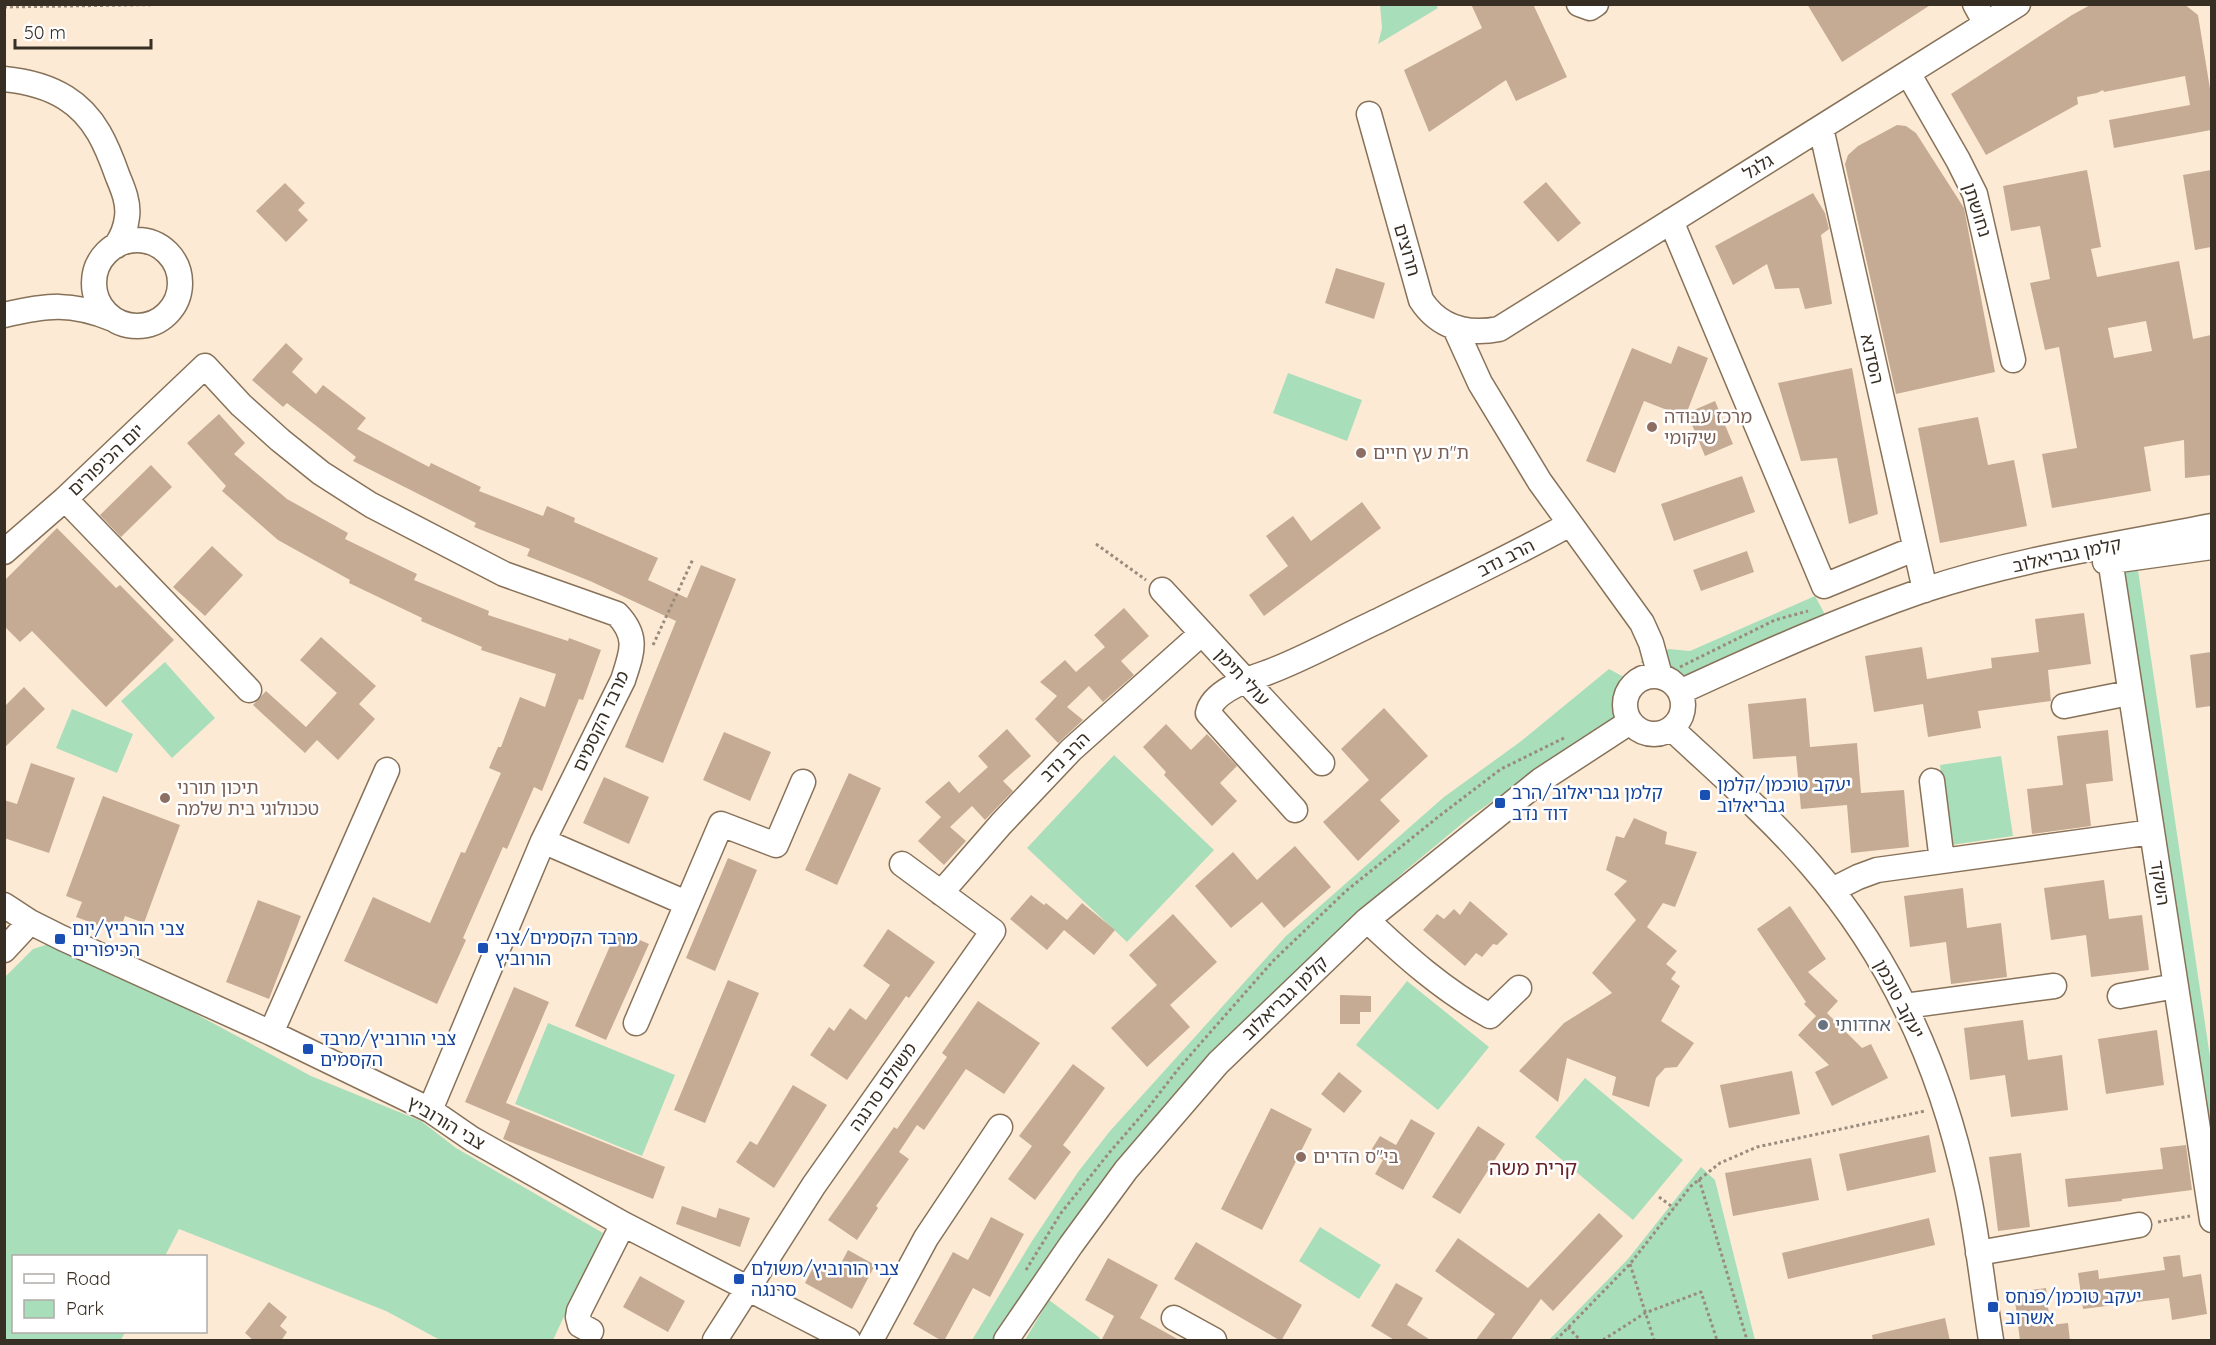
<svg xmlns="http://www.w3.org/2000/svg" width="2216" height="1345" font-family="Quicksand,'Noto Sans Hebrew',sans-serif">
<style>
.green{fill:#a9deba}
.building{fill:#c6ab94;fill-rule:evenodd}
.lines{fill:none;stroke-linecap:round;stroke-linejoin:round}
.minor-casing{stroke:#877259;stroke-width:27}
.path{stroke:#9a8c7d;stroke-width:3;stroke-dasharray:3 3;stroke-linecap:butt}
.minor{stroke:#fff;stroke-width:24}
.education-dot{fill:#8d6e63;stroke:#fff;stroke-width:2}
.transit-dot{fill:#1a4fb4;stroke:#fff;stroke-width:2}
.worship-dot{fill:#6b7280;stroke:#fff;stroke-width:2}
.labels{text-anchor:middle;stroke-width:5;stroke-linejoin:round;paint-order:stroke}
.street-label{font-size:18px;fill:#372e24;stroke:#fff}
.education-label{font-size:18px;fill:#785e54;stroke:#fff;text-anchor:start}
.transit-label{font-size:18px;fill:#164399;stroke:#fff;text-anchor:start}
.worship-label{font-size:18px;fill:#5b616d;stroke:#fff;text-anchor:start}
.neighbourhood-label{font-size:20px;fill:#682326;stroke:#fff}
</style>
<rect width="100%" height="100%" fill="#fdead5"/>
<path class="green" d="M1380,5H1436L1438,8L1378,44L1382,28Z
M1288,373L1362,400L1347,441L1273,413Z
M2138,570L2211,1064V1207L2112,571Z
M1815,596L1828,620L1685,682L1640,662L1669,649L1690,651Z
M165,662L215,718L172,758L121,701Z
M1609,669L1624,677L1616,701L1620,719L1531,774L1470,817L1405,871L1332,936L1228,1041L1077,1217L993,1340H972L1032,1241L1078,1172L1110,1131L1286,936L1444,797L1520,742Z
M72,709L133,734L117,773L56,748Z
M1114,755L1214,850L1127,942L1027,848Z
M2001,756L2013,836L1951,845L1940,765Z
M55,942L79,951L311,1076L421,1121L456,1148L603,1233L553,1340H440L386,1311L179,1229L165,1256H14V1332H125L121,1340H5L4,978L33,949Z
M1407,981L1489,1047L1438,1110L1356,1045Z
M548,1023L675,1075L642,1156L515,1104Z
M1585,1078L1683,1160L1633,1220L1535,1137Z
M1701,1167L1715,1180L1755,1340H1549L1628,1259Z
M1320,1227L1381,1265L1359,1299L1299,1261Z
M1049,1300L1100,1338L1098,1340H1025Z"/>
<path class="building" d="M1471,4H1533L1567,77L1516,101L1506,80L1429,132L1404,70L1482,28Z
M1807,4H1932L1842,62Z
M2092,4H2184L2198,15L2211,95V130L2114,148L2109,120L2190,105L2185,76L2104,92L2103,90L2097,93L2077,97L2078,104L1986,155L1951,94L2072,15Z
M1897,125L1906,126L1916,133L1964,208L1995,372L1896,394L1845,164L1848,155L1858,146Z
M2087,170L2101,247L2091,249L2097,277L2179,261L2193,339L2211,335V475L2185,478L2184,440L2144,447L2151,491L2052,508L2042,454L2077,448L2059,347L2045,350L2030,283L2050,279L2040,226L2011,231L2003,186ZM2146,321L2152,351L2114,358L2108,328Z
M2211,170V247L2195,250L2183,175Z
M1546,182L1581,223L1558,242L1523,202Z
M285,183L305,203L298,210L308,220L286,242L256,211Z
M1813,193L1825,213L1829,229L1821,235L1832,304L1805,309L1799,288L1775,289L1767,264L1733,285L1715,246Z
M1336,268L1385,283L1374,319L1325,303Z
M286,343L303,359L292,372L316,394L323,385L366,418L357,429L429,467L431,463L481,487L479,491L543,516L547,506L575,518L574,522L658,558L648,580L687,598L701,565L736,579L663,763L625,747L676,621L590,581L527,556L530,549L474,527L476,523L353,461L356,457L287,403L283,407L252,380Z
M1678,346L1708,358L1685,417L1644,401L1615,473L1586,461L1632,348L1671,364Z
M1852,368L1878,514L1849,524L1837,458L1801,461L1778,383Z
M1715,401L1733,444L1705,456L1687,413Z
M219,414L245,443L234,454L287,499L348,533L345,539L417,574L414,580L489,611L488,615L568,641L569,638L601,650L583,700L579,699L542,791L534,787L507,849L503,847L463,938L466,940L437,1004L344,961L373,897L430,923L461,852L465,853L501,773L489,768L498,747H501L520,697L545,707L556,674L481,650L482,647L421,621L422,618L349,583L350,580L278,540L222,491L226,486L187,443Z
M1978,417L1988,465L2014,460L2027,526L1940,543L1918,428Z
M151,465L172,487L121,537L100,515Z
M1742,476L1755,512L1674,541L1661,504Z
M1362,502L1381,528L1264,616L1249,595L1288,566L1266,536L1293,516L1311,541Z
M57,528L116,588L120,585L174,640L106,707L32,631L20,642L4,626V581Z
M212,546L243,575L205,616L173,587Z
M1747,551L1754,572L1701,591L1693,570Z
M1124,608L1149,636L1121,661L1134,675L1103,702L1089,686L1067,707L1083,720L1058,743L1035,719L1057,696L1040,682L1065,660L1076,672L1105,647L1094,635Z
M2084,613L2091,664L2048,670L2051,701L1978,711L1981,728L1928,737L1923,704L1874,712L1865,656L1922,647L1927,679L1992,668L1991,658L2039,652L2035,619Z
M321,637L376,686L359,704L375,719L338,760L317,740L305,753L253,705L266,691L306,727L337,693L300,660Z
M2211,652V706L2196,708L2190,655Z
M24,687L45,709L4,748V707Z
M1806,698L1810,747L1857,743L1861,793L1904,790L1909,847L1851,853L1847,805L1801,809L1796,756L1753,759L1748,704Z
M1384,708L1428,756L1380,800L1400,821L1358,861L1323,822L1369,780L1341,749Z
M1166,724L1191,750L1207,734L1237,766L1220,783L1237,801L1212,826L1164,775L1166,772L1143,747Z
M1007,729L1031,756L1003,781L1013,791L985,820L972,806L950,827L966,841L944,865L918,841L941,817L925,802L949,781L959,793L988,767L978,756Z
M2108,730L2113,781L2086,784L2091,826L2032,834L2027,789L2063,785L2057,736Z
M724,732L771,752L750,801L703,780Z
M31,763L75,778L49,853L4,838V800L17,804Z
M849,773L881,788L837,885L805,870Z
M604,777L649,797L629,844L583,823Z
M103,796L180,825L144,923L125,916L119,933L76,917L82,902L66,896Z
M1634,818L1667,832L1665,844L1697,852L1675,907L1663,903L1647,927L1677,951L1666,964L1676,972L1671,979L1680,986L1661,1021L1694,1043L1677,1067L1665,1068L1656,1078L1649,1107L1612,1095L1616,1077L1567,1058L1558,1102L1519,1071L1564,1023L1612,993L1592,973L1636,920L1614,894L1627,881L1606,870L1616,836L1624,838Z
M1295,846L1331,887L1284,928L1262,902L1231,928L1195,886L1233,852L1257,880Z
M728,858L757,870L715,971L686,958Z
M2104,880L2109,919L2142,915L2149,970L2091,977L2086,935L2051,940L2044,888Z
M1963,888L1967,928L2001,923L2007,977L1951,984L1946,942L1910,947L1904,896Z
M1031,895L1044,905L1046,903L1067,920L1082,903L1115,930L1094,955L1064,930L1047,950L1010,919Z
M258,900L301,916L269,999L226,982Z
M1470,901L1508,934L1497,945L1493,944L1482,957L1476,953L1465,966L1423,930L1437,914L1444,919L1454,909L1460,915Z
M1790,906L1826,959L1808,972L1838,1001L1827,1013L1862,1048L1871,1044L1888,1078L1832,1106L1815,1072L1829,1065L1798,1035L1816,1016L1804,1004L1806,1002L1757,929Z
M1173,914L1217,962L1170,1005L1190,1027L1147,1067L1111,1028L1157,985L1129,955Z
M888,929L935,962L909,998L906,996L847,1080L810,1055L829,1027L834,1031L850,1008L866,1020L890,985L863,966Z
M617,930L649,944L606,1040L575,1026Z
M728,980L759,993L705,1123L674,1110Z
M514,987L549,1002L506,1103L665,1167L653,1199L503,1139L510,1121L465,1102Z
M1340,995L1371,996V1012H1360V1024H1340Z
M978,1001L1040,1043L1004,1094L966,1069L924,1130L917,1125L899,1152L909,1159L876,1206L878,1208L857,1240L828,1220L894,1127L897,1129L947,1057L942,1053Z
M2023,1020L2028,1060L2062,1055L2068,1110L2011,1117L2005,1075L1970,1080L1964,1028Z
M2157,1030L2164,1085L2106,1094L2098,1039Z
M1073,1064L1105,1088L1063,1145L1071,1152L1035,1200L1008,1179L1032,1146L1019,1136Z
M1792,1071L1800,1114L1729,1128L1720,1085Z
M1339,1072L1362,1091L1344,1113L1321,1094Z
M793,1085L827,1105L774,1188L736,1162L750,1141L757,1145Z
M1271,1108L1312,1129L1262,1230L1221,1209Z
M1411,1119L1435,1133L1403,1190L1375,1174L1383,1160L1370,1152L1380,1136L1396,1145Z
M1478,1126L1505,1144L1460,1214L1432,1197Z
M1929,1135L1936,1172L1847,1191L1839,1154Z
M2186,1145L2192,1190L2122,1199V1201L2068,1207L2065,1179L2163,1169L2160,1148Z
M2021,1153L2030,1227L1998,1231L1989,1157Z
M1811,1158L1819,1200L1733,1216L1725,1173Z
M682,1206L716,1218L719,1208L750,1218L740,1247L676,1224Z
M1599,1213L1623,1236L1553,1311L1541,1299L1510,1341H1475L1495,1314L1435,1271L1458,1238L1528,1288Z
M991,1217L1024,1234L990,1297L973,1288L944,1341H942L913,1324L953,1252L968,1260Z
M1929,1218L1935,1245L1788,1279L1782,1253Z
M1196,1242L1302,1305L1281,1341L1174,1279Z
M848,1250L875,1265L852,1309L805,1283L816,1262L836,1273Z
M2180,1255L2183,1277L2201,1274L2207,1314L2172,1320L2169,1298L2083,1309L2078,1273L2098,1270L2099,1279L2165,1270L2163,1257Z
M1108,1258L1158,1285L1140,1318L1181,1341H1101L1114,1316L1085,1300Z
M640,1276L685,1301L668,1332L623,1307Z
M1396,1283L1423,1298L1407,1325L1432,1341H1396L1371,1326Z
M2046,1288L2050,1325L2068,1323L2070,1341H2020L2014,1292Z
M269,1302L287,1317L280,1326L287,1332L281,1341H254L245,1333Z
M1945,1318L1950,1341H1873L1872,1335Z"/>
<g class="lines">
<defs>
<path id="minor" d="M1579,4L1590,8L1596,4
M1975,4L1986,24
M1908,73L1958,160L1975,194L2013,360
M4,79C25,81 47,86 66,98C95,116 107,146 118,177C123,189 129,203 127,217C126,228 122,237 116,246
M1369,114L1421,300C1439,328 1468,335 1499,329L2018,4
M1821,128L1925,590
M1671,221L1824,586L1914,549
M94 283a43 43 0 1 1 86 0a43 43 0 1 1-86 0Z
M4,315C48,305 70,302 113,319
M1455,328L1480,383L1540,482L1642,623L1651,643L1660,676
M65,499L249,690
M2108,546L2212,1220
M4,552L65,499L205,366L241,405L280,440L321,473L371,505L504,574L617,614C639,637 632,652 623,680L543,841L430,1110
M2105,562L2212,547
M1162,590L1322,763
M1625 705a29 29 0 1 1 58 0a29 29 0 1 1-58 0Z
M1680,692C1760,655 1840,619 1924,590C2017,559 2115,545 2212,526
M2064,706L2129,693
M1672,729C1719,773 1769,816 1811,865C1892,958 1941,1068 1967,1188C1978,1238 1983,1290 1991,1340
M1932,781L1942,861
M1295,810L1208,713C1212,692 1248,679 1266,673C1304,659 1341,638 1378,621C1442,589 1507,559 1570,524
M543,841L686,903
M1832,890L1858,877L1877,870L2152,832
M941,893L1001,824L1071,750L1202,633
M4,905L30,922L62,938L271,1033L430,1110L472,1139L623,1224L848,1340
M1367,920C1405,956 1443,990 1490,1016L1519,988
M4,950L30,922
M2120,996L2176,986
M1905,1006L2054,986
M636,1023L721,824L776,845L803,782
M271,1033L387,770
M1978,1253L2139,1225
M1174,1318L1214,1340
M591,1331L580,1325L578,1317L579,1311L623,1224
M715,1340L814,1185L993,931L902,864
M871,1340L926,1238L1000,1127
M1006,1340L1071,1245L1126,1170L1218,1063L1367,920L1541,780L1630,722"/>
</defs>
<use href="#minor" class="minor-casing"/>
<path class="path" d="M4,7L190,4
M1096,544L1146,580
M653,645L693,559
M1680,667L1775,620L1808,611
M1699,1179L1747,1340
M1659,1197L1674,1208
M2158,1222L2190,1216
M1630,1264L1654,1340
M1026,1270L1061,1213L1109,1153L1148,1108L1179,1068L1273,961L1346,891L1438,817L1501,769L1564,738
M1568,1327L1580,1340
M1556,1340L1630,1264L1691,1186L1720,1163L1757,1147L1925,1111
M1603,1340L1645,1313L1701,1292L1717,1340"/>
<use href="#minor" class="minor"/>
</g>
<g class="education-dot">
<circle cx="1652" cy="427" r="6"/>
<circle cx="1361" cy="453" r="6"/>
<circle cx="165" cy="798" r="6"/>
<circle cx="1301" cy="1157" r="6"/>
</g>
<g class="transit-dot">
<rect x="1699" y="789" width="12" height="12" rx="3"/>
<rect x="1494" y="797" width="12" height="12" rx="3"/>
<rect x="54" y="933" width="12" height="12" rx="3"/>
<rect x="477" y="942" width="12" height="12" rx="3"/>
<rect x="302" y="1043" width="12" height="12" rx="3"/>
<rect x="733" y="1273" width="12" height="12" rx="3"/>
<rect x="1987" y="1301" width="12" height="12" rx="3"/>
</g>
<circle class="worship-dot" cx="1823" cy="1025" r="6"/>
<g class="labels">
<g class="street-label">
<text transform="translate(1758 167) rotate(-32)" y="6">גלגל</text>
<text transform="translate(1977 210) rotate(72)" y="6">נחושתן</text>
<text transform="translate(1407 250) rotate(74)" y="6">חרוצים</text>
<text transform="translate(1872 359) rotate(77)" y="6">הסדנא</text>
<text transform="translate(106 460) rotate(-43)" y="6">יום הכיפורים</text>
<text transform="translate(2067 555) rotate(-12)" y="6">קלמן גבריאלוב</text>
<text transform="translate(1506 558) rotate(-27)" y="6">הרב נדב</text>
<text transform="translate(1242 677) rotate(47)" y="6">עולי תימן</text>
<text transform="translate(601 721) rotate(-65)" y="6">מרבד הקסמים</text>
<text transform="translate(1065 757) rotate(-45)" y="6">הרב נדב</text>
<text transform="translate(2160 883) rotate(81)" y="6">השקד</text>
<text transform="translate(1285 998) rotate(-44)" y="6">קלמן גבריאלוב</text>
<text transform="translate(1899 999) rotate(62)" y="6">יעקב טוכמן</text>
<text transform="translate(883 1087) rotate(-55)" y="6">משולם סרנגה</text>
<text transform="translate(446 1123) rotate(31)" y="6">צבי הורוביץ</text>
</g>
<g class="education-label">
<text x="1664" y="423">מרכז עבודה<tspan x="1664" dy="21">שיקומי</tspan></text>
<text x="1373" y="459">ת"ת עץ חיים</text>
<text x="177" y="794">תיכון תורני<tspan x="177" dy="21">טכנולוגי בית שלמה</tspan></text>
<text x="1313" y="1163">בי"ס הדרים</text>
</g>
<g class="transit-label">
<text x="1717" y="791">יעקב טוכמן/קלמן<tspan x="1717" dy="21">גבריאלוב</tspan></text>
<text x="1512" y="799">קלמן גבריאלוב/הרב<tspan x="1512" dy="21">דוד נדב</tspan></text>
<text x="72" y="935">צבי הורביץ/יום<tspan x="72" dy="21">הכיפורים</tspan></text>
<text x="495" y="944">מרבד הקסמים/צבי<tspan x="495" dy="21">הורוביץ</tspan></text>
<text x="320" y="1045">צבי הורוביץ/מרבד<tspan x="320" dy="21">הקסמים</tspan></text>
<text x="751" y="1275">צבי הורוביץ/משולם<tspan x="751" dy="21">סרנגה</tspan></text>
<text x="2005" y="1303">יעקב טוכמן/פנחס<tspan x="2005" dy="21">אשרוב</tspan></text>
</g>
<g class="worship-label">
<text x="1835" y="1031">אחדותי</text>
</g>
<g class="neighbourhood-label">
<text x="1533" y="1175">קרית משה</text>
</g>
</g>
<rect width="2216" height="1345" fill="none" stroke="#372e24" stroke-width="12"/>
<rect x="12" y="1255" width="195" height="78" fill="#ffffff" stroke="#afaba7" stroke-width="1.5"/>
<rect x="24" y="1274" width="30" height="9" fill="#ffffff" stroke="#afaba7" stroke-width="1.5"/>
<text x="66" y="1285" font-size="18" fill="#372e24">Road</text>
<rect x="24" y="1300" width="30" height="18" fill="#a9deba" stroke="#afaba7" stroke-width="1.5"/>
<text x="66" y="1315" font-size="18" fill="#372e24">Park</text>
<path d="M15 39v9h136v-9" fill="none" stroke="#372e24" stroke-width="3"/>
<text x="24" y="39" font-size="18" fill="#372e24" stroke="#ffffff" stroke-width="4.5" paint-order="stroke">50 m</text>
</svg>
